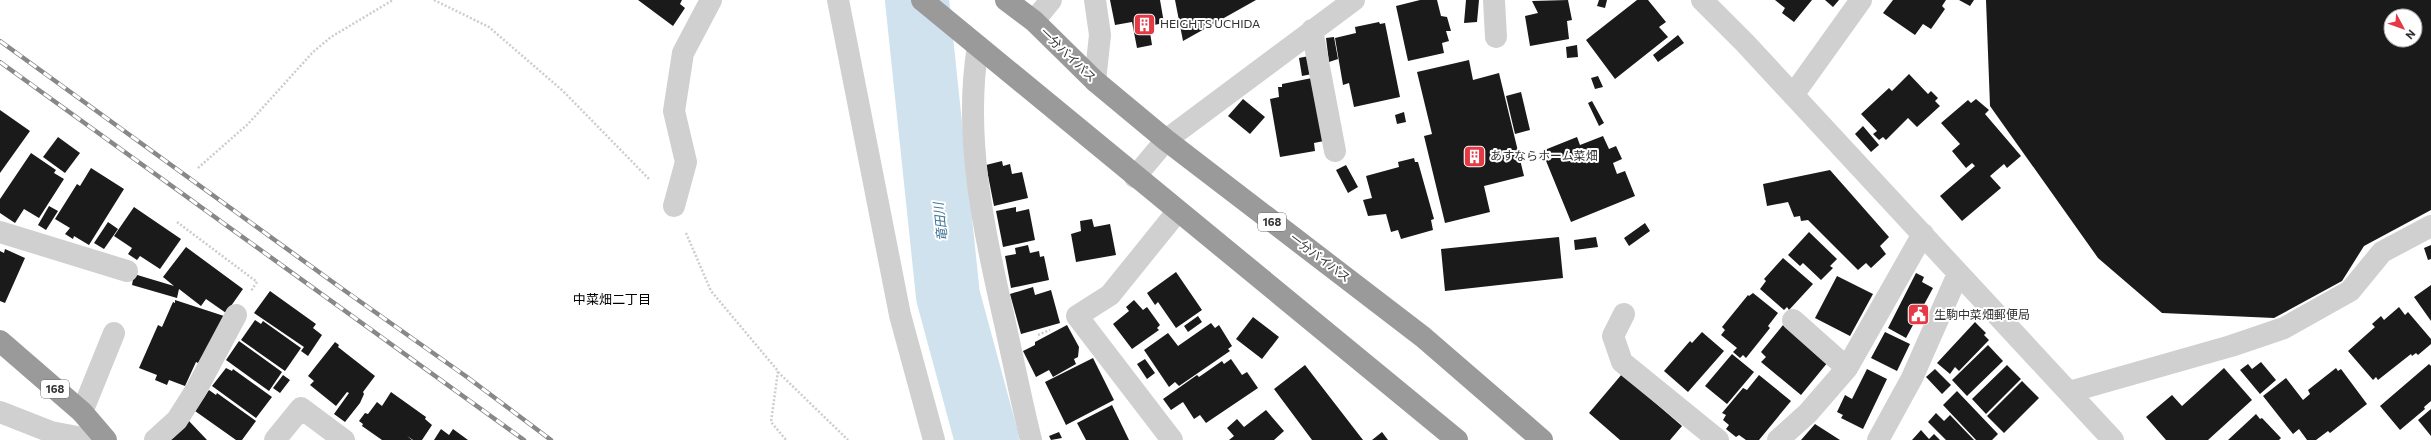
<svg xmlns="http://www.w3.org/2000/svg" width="2431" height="440" font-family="Commissioner,'Noto Sans JP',sans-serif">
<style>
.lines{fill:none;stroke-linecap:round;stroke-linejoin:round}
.river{stroke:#cfe2ee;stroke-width:64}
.building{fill:#1a1a1a;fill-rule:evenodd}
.path{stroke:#cdcdcd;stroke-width:2.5;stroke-dasharray:2 2;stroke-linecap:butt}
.minor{stroke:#d0d0d0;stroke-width:22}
.highway{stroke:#9a9a9a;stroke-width:22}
.rail-casing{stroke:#888;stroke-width:4.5}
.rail{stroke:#fff;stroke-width:3;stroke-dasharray:9;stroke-linecap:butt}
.labels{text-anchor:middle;stroke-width:4;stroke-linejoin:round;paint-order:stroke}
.shield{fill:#fff;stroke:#707070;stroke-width:1}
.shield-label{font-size:11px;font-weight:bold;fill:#333}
.poi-label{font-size:12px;fill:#333;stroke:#fff;text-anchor:start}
.street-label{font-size:12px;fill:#333;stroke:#fff}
.water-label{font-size:13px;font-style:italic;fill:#3f7597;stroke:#fff}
.neighbourhood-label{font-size:13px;fill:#000;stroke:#fff}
</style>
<rect width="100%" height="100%" fill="#fff"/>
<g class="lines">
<path class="river" d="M917,0L948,296L987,440"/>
</g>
<path class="building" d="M638,0H682L680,4L685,8L673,26Z
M1110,0H1160L1164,23L1149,26L1152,45L1137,48L1132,22L1115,25Z
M1175,0H1256L1183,41Z
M1420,0H1437L1441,16L1447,17L1451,31H1446L1449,41L1442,43L1444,53L1408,61L1396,6Z
M1466,0H1479L1477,22L1464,23Z
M1568,0L1572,20L1567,21L1569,39L1530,46L1525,16L1538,13L1532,1Z
M1599,0H1607L1605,8L1597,6Z
M1637,0H1648L1666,22L1659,27L1668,37L1615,79L1586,40Z
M1775,0H1812L1794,22L1782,13L1785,8Z
M1825,0H1839L1833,7Z
M1893,0H1946L1942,6L1945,9L1931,29L1923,24L1915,35L1883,13Z
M1959,0H1974L1970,6Z
M1986,0H2431V210L2364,246L2342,281L2274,318L2162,313L2098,258L1990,106ZM2391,16H2415V40H2391Z
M1379,22L1380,24L1385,23L1400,97L1354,107L1349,83L1343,85L1335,38L1356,33L1355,27Z
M1678,35L1684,43L1658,62L1653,55Z
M1334,37L1338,59L1329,62L1326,38Z
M1577,45L1578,57L1567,58L1566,47Z
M1309,56L1312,74L1302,76L1299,58Z
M1469,60L1473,80L1499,73L1524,176L1484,186L1490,212L1445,223L1424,136L1432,134L1417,72Z
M1909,74L1928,94L1931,91L1938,98L1935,101L1940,106L1917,127L1908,118L1886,140L1883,137L1879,140L1873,134L1877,131L1861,114L1889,88L1892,91Z
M1598,76L1603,87L1595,89L1591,78Z
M1312,78L1324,141L1314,143L1315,151L1280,157L1270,99L1279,97L1278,87H1282V84Z
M1521,92L1530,130L1515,134L1506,96Z
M1243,99L1265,117L1250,134L1228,116Z
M1976,99L1989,110L1985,114L2021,156L2007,168L2004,164L1990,176L2001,188L1962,221L1940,196L1975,166L1972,163L1966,168L1952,151L1960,144L1941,123L1968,100L1971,103Z
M1592,101L1604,123L1599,126L1588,103Z
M0,110L30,131L0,173Z
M1404,112L1406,122L1397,124L1395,115Z
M1863,126L1879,145L1871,152L1855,134Z
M1603,136L1609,149L1616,146L1622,159L1613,163L1617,174L1625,171L1635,196L1571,222L1542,151L1577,137L1580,145Z
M58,137L80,153L65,173L43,157Z
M31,153L56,170L54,173L64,179L39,218L24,209L15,223L0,213V199Z
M1414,158L1415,162H1418L1434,219L1431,220L1433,230L1401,239L1398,230L1391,232L1386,214L1368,216L1363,200L1372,198L1366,176L1399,167L1398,162Z
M1002,161L1003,166L1010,164L1012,174L1022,172L1028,198L994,206L986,165Z
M1346,165L1358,187L1348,193L1336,170Z
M91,168L124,189L89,245L74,236L73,239L65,234L70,228L55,219L77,184L80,186Z
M1830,170L1889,237L1880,246L1886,254L1871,268L1866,263L1858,270L1808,220L1801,221L1800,216L1794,217L1788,202L1767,206L1763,184Z
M49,206L58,211L46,230L38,225Z
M134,207L181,239L160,269L140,256L137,260L128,254L132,248L114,236Z
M1016,207V212L1029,209L1035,240L1003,247L996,211Z
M1092,219L1094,227L1110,224L1116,255L1076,262L1071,234L1081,231L1080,221Z
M108,222L118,229L104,249L94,243Z
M1645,223L1650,231L1629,246L1624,238Z
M1809,232L1837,259L1830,266L1833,268L1821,280L1803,263L1800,266L1788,255Z
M1559,237L1563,278L1445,291L1441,249Z
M1596,237L1598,247L1575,250L1574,240Z
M1028,245L1030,253L1039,251L1040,257L1044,256L1049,280L1011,288L1005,256L1016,254L1015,248Z
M2431,245V259L2428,260L2424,248Z
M186,247L243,289L226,313L206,299L201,306L179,289L177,298L132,285L134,274L174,286L163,277Z
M5,249L25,258L5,303L0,301V251L4,253Z
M1783,258L1813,284L1789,310L1787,307L1784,310L1760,289L1766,281L1764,279Z
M1176,272L1202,310L1176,328L1158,302L1155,305L1147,293Z
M1916,273L1924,277L1922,282L1933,288L1906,338L1888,328Z
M1837,276L1873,294L1850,336L1815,318Z
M2431,285V321L2414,297Z
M1033,287L1035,295L1051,290L1060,323L1021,334L1010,294Z
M270,291L316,324L313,328L322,335L308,356L301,351L304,347L254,313Z
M1753,293L1778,313L1768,326L1770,328L1746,358L1743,355L1740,358L1733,352L1737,348L1721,335L1725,330L1722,327L1748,295L1749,296Z
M175,300L224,316L202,365L196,362L185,386L169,380L167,385L155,380L157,375L139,368L158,325L162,327L173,302L175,303Z
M1134,300L1143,310L1147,307L1160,325L1157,328L1159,330L1132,349L1113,324L1129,311L1126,307Z
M2399,307L2405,315L2408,312L2431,339V344L2418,355L2416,353L2412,356L2411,354L2378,380L2376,377L2373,380L2348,351L2375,327L2372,324L2381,316L2384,320Z
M1198,316L1202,322L1188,332L1184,326Z
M1253,317L1279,337L1262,359L1236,339Z
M255,320L261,324L263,321L301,348L285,371L241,340Z
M1975,322L1986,333L1984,335L1989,340L1959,371L1955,367L1950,374L1937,363Z
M1211,323L1215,328L1219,325L1232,346L1228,349L1230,351L1179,386L1175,382L1169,387L1144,350L1168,333L1178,346Z
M1067,325L1079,347L1078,357L1074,359L1076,364L1053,377L1049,370L1036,377L1023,351L1035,345V342Z
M1783,325L1828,362L1801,395L1761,362L1766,357L1761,352Z
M1702,332L1724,351L1688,392L1664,371L1690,341L1692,343Z
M1885,332L1910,344L1897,371L1871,358Z
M239,341L282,372L269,391L226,360Z
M335,342L339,345L338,347L375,376L363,392L364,394L360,403L345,422L334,414L349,393L347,392L336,406L310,385L314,381L308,376Z
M1988,345L2003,361L1967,396L1952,380Z
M1732,354L1754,372L1727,404L1705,386Z
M1093,358L1114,400L1066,425L1045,382Z
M1145,359L1155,373L1147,379L1137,364Z
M1231,359L1242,375L1247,372L1258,388L1206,423L1200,415L1194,419L1183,402L1171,410L1163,399L1197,375L1199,377L1222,361L1224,364Z
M2261,362L2276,380L2260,394L2240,370L2248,364L2252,369Z
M2429,364L2431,366V401L2424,407L2425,409L2400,430L2380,406Z
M1305,365L1363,440H1312L1274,389Z
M2007,365L2021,379L1986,414L1972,399Z
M226,368L232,371L233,369L272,397L256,418L212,386Z
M2224,368L2252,400L2208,440H2166L2146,417L2172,395L2182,406Z
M2336,368L2338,371L2341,369L2367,404L2330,433L2328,431L2316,440H2307L2299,429L2293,434L2263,396L2286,378L2303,400L2310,394L2308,390Z
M1867,369L1887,379L1863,429L1841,418L1843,415L1837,412L1845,395L1852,399Z
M1935,369L1951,385L1942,394L1926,377Z
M1622,374L1682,426L1670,440H1620L1589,413Z
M283,375L290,380L280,393L273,388Z
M1759,375L1791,401L1759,440H1746L1739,435L1736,437L1726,429L1729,425L1723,420L1726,415L1722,413L1743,388L1747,390Z
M2022,381L2039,398L2004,433L1987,416Z
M209,390L216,395L217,393L256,421L242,440H236L195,411Z
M1957,391L1998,434L1992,440H1976L1943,405Z
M391,392L426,417L425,419L432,425L422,440H413L407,436L412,440H382L362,426L363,424L359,421L365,413L368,414L377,402L382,406Z
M1112,405L1129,440H1086L1077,423Z
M2431,409V436L2418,420Z
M1266,410L1284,431L1274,440H1229L1234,436L1227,428L1237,419L1244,427Z
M1936,413L1944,421L1950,415L1974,440H1946L1928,422Z
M2256,414L2260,419L2262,418L2281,438L2279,440H2228Z
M189,421L207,440H169Z
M1815,424L1840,440H1801Z
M441,429L449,435L453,429L468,440H434Z
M1921,430L1929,439L1934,434L1940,440H1912Z
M1059,432L1062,438L1051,440L1049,436Z
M1382,432L1388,440H1372Z"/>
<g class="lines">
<path class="path" d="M434,0L489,27L563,91L650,180
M198,168L248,124L313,52L331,37L393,0
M177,222L257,282L251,291
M686,233L711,291L778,371L771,422L786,440
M1038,335L1050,330
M778,372L848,440"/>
<path class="minor" d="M838,0L900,315L934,440
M1095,0L1100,35L1095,81
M1494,0L1496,37
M1702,0L1745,43L2113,440
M1034,21L1051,0
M1312,30L1335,151
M978,46C963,137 984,230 1004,319C1013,359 1021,400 1031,440
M1793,95L1861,0
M1135,177L1166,140L1354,0
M674,206L686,162L674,111L683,53L711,0
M0,232L127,271
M1624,314L1613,336L1622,362L1718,440
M1793,320L1847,368
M2069,392L2231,346L2284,328L2350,291L2382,252L2431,226
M0,412L51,432L93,440
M82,412L114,333
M155,440L177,420L196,390L236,315
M275,440L301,408L344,440
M1172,440L1077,316L1110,295L1177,212
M1778,440L1808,413L1847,368L1923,234
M1878,440L1912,378L1958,274"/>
<path class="highway" d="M922,0L1457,440
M1006,0L1034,21L1095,81L1166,140L1423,337L1542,440
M0,341L82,412L106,440"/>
<defs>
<path id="rail" d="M0,41L341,288L467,377L551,440
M0,62L524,440"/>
</defs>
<use href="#rail" class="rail-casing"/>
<use href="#rail" class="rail"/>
</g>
<defs>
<symbol id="building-square" viewBox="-11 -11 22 22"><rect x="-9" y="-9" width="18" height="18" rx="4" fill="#e63946" stroke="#fff"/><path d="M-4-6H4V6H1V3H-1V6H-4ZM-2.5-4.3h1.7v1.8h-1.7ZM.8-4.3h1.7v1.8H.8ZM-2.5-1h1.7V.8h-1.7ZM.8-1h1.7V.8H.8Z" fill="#fff"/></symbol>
<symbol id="civic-square" viewBox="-11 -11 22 22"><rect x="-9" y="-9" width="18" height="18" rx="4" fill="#e63946" stroke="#fff"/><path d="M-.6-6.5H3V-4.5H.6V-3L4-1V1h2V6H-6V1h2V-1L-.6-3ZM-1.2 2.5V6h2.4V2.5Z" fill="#fff"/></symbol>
</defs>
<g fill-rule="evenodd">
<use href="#building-square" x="1132" y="12" width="25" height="25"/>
<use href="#building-square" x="1462" y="144" width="25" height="25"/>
<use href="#civic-square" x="1906" y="302" width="25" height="25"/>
</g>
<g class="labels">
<g class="shield">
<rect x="1258" y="213" width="28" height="18" rx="3"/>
<rect x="41" y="380" width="28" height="18" rx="3"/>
</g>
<g class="shield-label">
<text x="1272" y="226">168</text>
<text x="55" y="393">168</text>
</g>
<g class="poi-label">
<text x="1160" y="28">HEIGHTS UCHIDA</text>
<text x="1490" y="160">あすならホーム菜畑</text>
<text x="1934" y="319">生駒中菜畑郵便局</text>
</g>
<g class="street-label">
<text transform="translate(1068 55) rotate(44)" y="4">一分バイパス</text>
<text transform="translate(1320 258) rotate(37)" y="4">一分バイパス</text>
</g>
<g class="water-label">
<text transform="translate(940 222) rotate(-96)" y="5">竜田川</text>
</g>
<g class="neighbourhood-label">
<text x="612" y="304">中菜畑二丁目</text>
</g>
</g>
<g transform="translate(2403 28) rotate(131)"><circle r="19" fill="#ffffff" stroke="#adadad"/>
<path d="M0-3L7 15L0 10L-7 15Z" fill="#e63946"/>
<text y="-6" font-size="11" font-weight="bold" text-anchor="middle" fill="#333333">N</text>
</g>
</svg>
